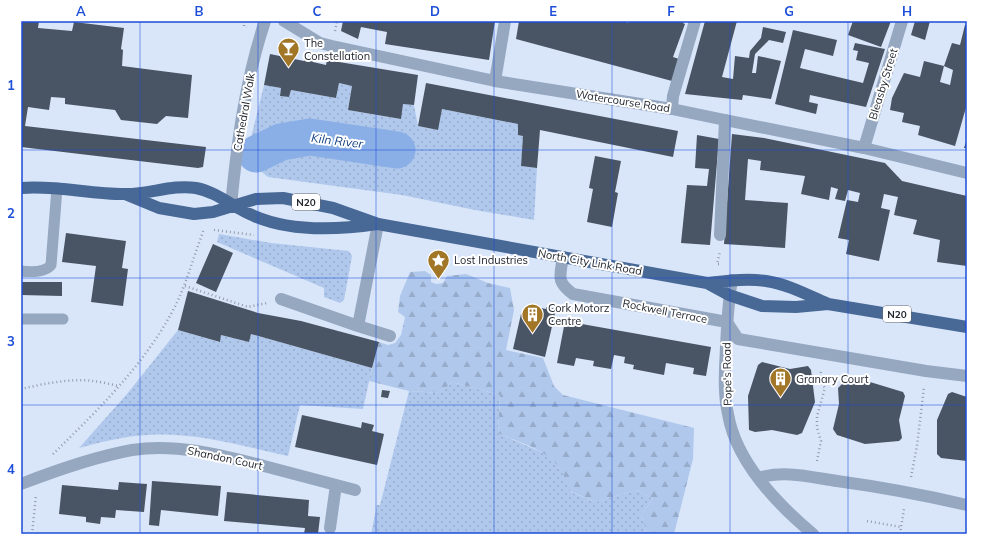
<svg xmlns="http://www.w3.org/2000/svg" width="988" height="555" font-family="Mulish,sans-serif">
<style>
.grass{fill:url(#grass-dots)}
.forest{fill:url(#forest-firs)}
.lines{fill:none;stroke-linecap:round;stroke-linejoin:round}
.river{stroke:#8aafe7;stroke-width:37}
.building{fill:#495464}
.path{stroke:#919baa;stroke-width:2.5;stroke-dasharray:1 3;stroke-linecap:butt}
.service{stroke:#96a7c0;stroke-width:11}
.minor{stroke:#96a7c0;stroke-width:12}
.tertiary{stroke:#96a7c0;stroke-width:12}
.trunk{stroke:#486896;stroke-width:12}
.grid{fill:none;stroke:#1d4ed8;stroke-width:1;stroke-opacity:0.55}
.labels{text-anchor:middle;stroke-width:4;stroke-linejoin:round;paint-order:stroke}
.shield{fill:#fff;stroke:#64676d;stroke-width:1}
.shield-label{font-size:10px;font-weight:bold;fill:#21262e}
.poi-label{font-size:11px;fill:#21262e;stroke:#fff;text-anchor:start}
.street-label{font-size:11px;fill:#21262e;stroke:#fff}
.water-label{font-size:12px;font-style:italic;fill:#154384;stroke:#fff}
.neatline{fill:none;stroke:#1d4ed8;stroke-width:1.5}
.grid-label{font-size:13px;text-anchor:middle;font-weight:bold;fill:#1d4ed8}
</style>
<defs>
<pattern id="grass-dots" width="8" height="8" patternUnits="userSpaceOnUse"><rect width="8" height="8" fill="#b0c8ec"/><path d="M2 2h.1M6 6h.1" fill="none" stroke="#97accb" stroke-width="1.8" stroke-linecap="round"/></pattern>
<pattern id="forest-firs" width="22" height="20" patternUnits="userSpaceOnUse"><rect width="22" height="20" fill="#b0c8ec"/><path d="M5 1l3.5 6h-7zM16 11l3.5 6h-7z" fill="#97accb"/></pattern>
</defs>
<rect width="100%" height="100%" fill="#d9e6fa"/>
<path class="grass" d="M339,83L352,86L348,110L400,119L403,104L414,105L418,126L437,130L442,109L518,124V134L523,136L521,166L537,168L534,220L475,210L402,195L268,177L251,163L250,142L264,85L281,88L280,96L289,97L291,90L336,98Z
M219,234L271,243L349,251L352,256L344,300L340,303L324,297V288L217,242Z
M178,330L219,342L221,335L249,342L251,334L372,368L363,409L300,405L288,456C242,446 195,432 148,435C125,436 101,442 79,448L127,394Z
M452,382L500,395L498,433L548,455L565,475L571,492L595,502L637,490L653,499L641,515L646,529L645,534H371L377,505H380L409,391L440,393Z"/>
<path class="forest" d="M425,271L431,275V282L436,284L443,283L447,276L466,274L488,283L510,288L514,310L506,350L543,358L554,386L563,395L694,428L693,459L674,534H645L646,529L641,515L653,499L637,490L595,502L570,491C558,451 534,449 498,433L500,395L452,382L440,393L409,391L369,381L379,342L388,345L395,343L401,335L405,317L398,312L400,296L410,272Z"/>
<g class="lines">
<path class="river" d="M256,154L281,142L310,137L397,150"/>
</g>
<path class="building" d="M21,21H39L38,28L72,31L74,22L124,28L121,49L123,50L122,66L192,75L188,118L166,116L157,124L121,120L115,110L65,104V98L51,97L49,110L28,107L25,126L206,147L203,167L198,168L21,147Z
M343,21H495L489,60L385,44L387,32L361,27L358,39L341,31Z
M519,21H624L628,23L629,21H683V23L685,24L673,57L679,59L672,81L516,39Z
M705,21H737L722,77L733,79L735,56L749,58L750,51L761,38L763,27L786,32L783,43L769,40L755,54L752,73H756L758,56L781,61L771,99L743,95L742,100L685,94Z
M853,21H891L881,47L848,35Z
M915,21H930L925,40L911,35Z
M965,25H967V104L955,146L918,135L920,126L902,122L904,113L890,110L892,98L904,73L920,77L924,61L944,66L940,82L950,85L953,70L944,66L952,43L960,45Z
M793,30L837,40L833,56L805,49L800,68L863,83L869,63L856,60L858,51L853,50L855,43L885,49L866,107L810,95L809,102L818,104L816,114L775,104Z
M270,54L304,61V58L313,60V62L326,65L327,60L418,75L414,105L403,104L401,119L348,110L352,86L339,83L336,98L291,90L289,97L280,96L281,88L264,85Z
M426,83L678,131L673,157L540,130L537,168L521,166L523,136L518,135V124L442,109L438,130L418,126Z
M732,134L764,138L885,163L902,181L967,196V266L937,262L940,240L913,234L917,220L894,215L898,197L884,194L881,208L890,210L879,261L846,254L849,240L838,238L847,200L858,202L860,193L848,190L845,201L835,199L838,189L831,187L829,200L801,194L805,176L760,170L761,161L748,159L745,200L788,203L785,248L724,244Z
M697,135L719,139L710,245L681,243L687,185L707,186L709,169L695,168Z
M967,139V148H964Z
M595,156L621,161L615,192L618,193L612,227L587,222L593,189L589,188Z
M66,233L126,241L122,268L128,269L123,306L91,302L96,266L62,262Z
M213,244L233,253L216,292L196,283Z
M21,282H62V296L21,295Z
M188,291L258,313L301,321L379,342L372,368L251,334L249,342L221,335L220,342L178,330Z
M546,307L556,309L545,357L513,349L521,314L539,318L541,308L546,309Z
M565,321L711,347L706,376L693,374L694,368L666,363L664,375L633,369L634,365L624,363L625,357L614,355L611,369L593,366L594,361L576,358L574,366L557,363Z
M762,362L790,369L808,366L811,370L815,402L802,433L797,435L772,430L755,432L749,430L748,396L758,365Z
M870,382L903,392L905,396L899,420L902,438L899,441L865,444L837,435L833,429L839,404L838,388L842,384Z
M382,390L390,391L388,398L381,397Z
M952,392L967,397V461L941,458L937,454V420L948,394Z
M302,415L361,428L362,422L374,425L372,431L384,434L377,465L295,447Z
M152,481L221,486L218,516L161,510L159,526L149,525Z
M119,482L147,484L144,512L116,510L115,518L101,517L100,524L86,522V517L59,514L62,485L118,490Z
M227,492L309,500L308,516L320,517L318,534H304L305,528L224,521Z"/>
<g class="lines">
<path class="path" d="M244,21V26L247,27
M335,31L337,21
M214,230L254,235
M719,264H717L720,252
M185,286L248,307L267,303
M21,389C43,384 70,378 93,381C101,382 110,384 118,386
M53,454C96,412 142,367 171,314C186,287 193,258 204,229
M817,461L821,441L817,428V416L825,388L820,382L821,370
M911,477L917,446L924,387
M867,521L901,527
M32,534L36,495
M900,534L904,509"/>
<path class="service" d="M21,271C30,272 45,273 51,265L57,188
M21,319H63"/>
<path class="minor" d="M495,81L505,21
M672,109L673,96L695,21
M864,148L902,21
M231,206C237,143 245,81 265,21
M720,235L725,120
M563,257C560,276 556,282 573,294L727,322L738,339L926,371L967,376
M732,280C728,302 727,325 726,347C725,370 723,392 728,414C736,462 777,504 813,534
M281,299L358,326L378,224
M358,326L390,336
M758,478C784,470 810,477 837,481C881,487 924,495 967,505
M21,484C57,470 94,457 132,450C176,443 221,455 264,466C294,474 325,482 355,490
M330,528L336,485"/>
<path class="tertiary" d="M284,21L320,43L332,46L495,81L672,109L725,120L864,148L967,173"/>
<path class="trunk" d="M21,188C56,185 89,194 124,194C148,195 172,184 196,188C217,192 234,208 254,216C291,232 337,230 377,224
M125,194L159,208L194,214L213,212L256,199L283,198L333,208L378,224L707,283C726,281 746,278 766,281C787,284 808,295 828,304
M707,283L729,295L762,306L796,307L828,304L967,327"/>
</g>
<path class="grid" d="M140,21V534M258,21V534M376,21V534M494,21V534M612,21V534M730,21V534M848,21V534M21,150H967M21,278H967M21,405H967"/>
<defs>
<symbol id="bar-pin" viewBox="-11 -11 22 30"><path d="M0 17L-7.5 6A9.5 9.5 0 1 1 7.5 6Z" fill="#a27627" stroke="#fff"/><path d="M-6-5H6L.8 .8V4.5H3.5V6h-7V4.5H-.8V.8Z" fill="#fff"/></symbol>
<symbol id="sight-pin" viewBox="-11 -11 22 30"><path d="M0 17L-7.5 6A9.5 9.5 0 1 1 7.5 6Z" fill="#a27627" stroke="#fff"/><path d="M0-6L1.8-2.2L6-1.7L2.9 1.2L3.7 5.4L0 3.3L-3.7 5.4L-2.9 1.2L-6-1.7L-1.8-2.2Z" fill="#fff"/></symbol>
<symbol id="building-pin" viewBox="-11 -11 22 30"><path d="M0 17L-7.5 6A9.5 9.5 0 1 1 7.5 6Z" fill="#a27627" stroke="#fff"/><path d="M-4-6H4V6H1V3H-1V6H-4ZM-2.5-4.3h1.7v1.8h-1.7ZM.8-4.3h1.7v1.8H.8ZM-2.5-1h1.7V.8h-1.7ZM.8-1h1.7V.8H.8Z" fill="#fff"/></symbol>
</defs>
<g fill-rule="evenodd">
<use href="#bar-pin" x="276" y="36" width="25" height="34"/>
<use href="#sight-pin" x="426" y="248" width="25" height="34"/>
<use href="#building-pin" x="520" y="302" width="25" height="34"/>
<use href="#building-pin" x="768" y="366" width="25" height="34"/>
</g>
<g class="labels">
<g class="shield">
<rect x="292" y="194" width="28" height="16" rx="3"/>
<rect x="883" y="306" width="28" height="16" rx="3"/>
</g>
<g class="shield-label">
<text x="306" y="206">N20</text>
<text x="897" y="318">N20</text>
</g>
<g class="poi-label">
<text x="304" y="47">The<tspan x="304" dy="13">Constellation</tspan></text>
<text x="454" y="264">Lost Industries</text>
<text x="548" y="312">Cork Motorz<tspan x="548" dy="13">Centre</tspan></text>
<text x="796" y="383">Granary Court</text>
</g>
<g class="street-label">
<text transform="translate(883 84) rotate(-73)" y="4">Bleasby Street</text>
<text transform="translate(623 101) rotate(9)" y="4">Watercourse Road</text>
<text transform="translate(244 112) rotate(-80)" y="4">Cathedral Walk</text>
<text transform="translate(590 262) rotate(10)" y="4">North City Link Road</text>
<text transform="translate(665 311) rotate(11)" y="4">Rockwell Terrace</text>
<text transform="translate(727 374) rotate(-91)" y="4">Pope's Road</text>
<text transform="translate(225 458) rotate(12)" y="4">Shandon Court</text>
</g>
<g class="water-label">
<text transform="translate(337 141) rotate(7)" y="4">Kiln River</text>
</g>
</g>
<rect width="988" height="555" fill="none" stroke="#ffffff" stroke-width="44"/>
<rect x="22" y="22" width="944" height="511" class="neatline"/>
<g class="grid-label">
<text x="81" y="16">A</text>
<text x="199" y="16">B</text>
<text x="317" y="16">C</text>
<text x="435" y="16">D</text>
<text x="553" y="16">E</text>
<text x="671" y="16">F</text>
<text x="789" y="16">G</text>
<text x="907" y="16">H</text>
<text x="11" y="90">1</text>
<text x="11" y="218">2</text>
<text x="11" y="346">3</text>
<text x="11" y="474">4</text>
</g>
</svg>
